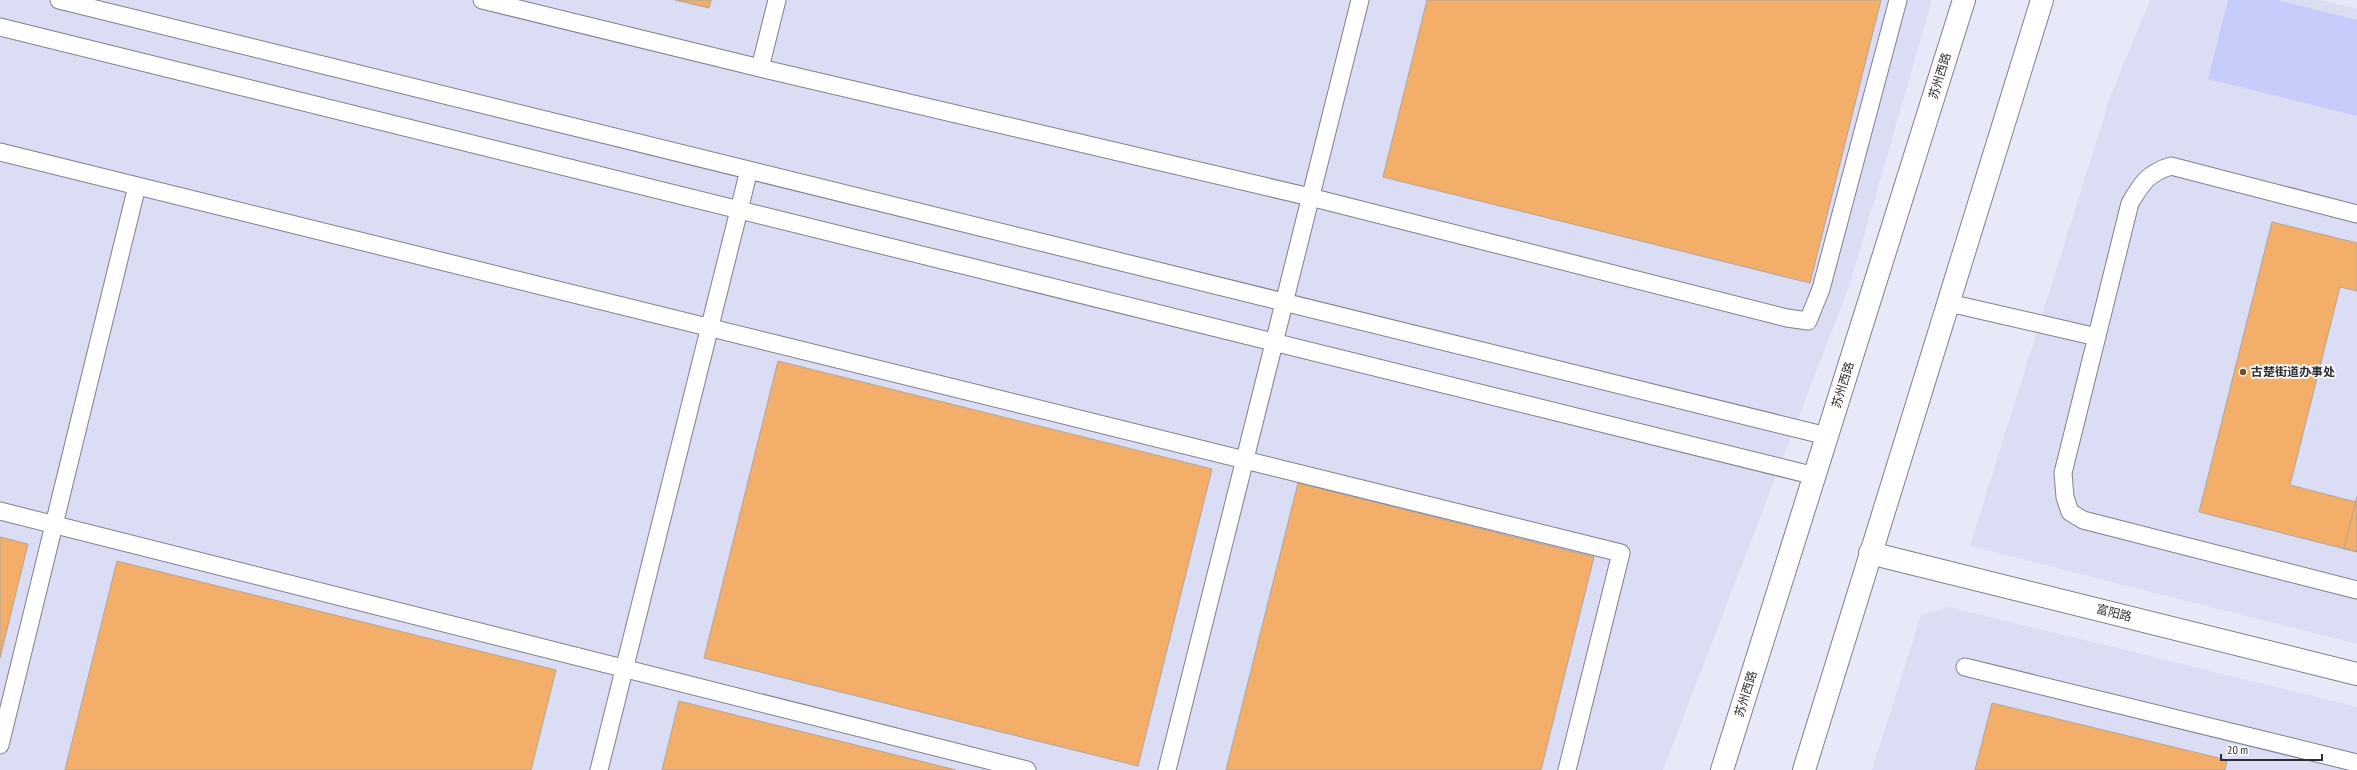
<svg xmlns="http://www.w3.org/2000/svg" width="2357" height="770" font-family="'PT Sans Narrow','Noto Sans SC',sans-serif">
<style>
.built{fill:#daddf3}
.green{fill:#c8ccfb}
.building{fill:#f3ae6a;stroke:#b1a59a}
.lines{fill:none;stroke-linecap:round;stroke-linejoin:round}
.lane-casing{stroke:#7e808d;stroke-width:19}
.street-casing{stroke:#7e808d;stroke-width:24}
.secondary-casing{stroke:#7e808d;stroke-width:24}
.lane{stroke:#fff;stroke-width:17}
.street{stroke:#fff;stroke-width:22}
.secondary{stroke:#fff;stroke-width:22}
.poi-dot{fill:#75502b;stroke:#fff;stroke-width:1.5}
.labels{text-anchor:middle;stroke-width:3.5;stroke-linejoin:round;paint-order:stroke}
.street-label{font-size:12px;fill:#2d2e33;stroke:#fff}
.poi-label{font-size:12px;font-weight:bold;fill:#2d2e33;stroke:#fff;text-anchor:start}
</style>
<rect width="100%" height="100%" fill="#e7e9f8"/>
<path class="built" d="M0,0H1932L1850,284L1663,770H0Z
M2150,0H2322L2357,9V644L1970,546L2111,95Z
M1949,607L2357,707V770H1872L1921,615Z"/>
<path class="green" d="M2228,0H2277L2357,20V116L2208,79Z"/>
<path class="building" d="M675,0H711L709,8Z
M1427,0H1881L1810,283L1383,177Z
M2272,222L2357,243V291L2340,287L2290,485L2356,502L2357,497V552L2199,512Z
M778,361L1212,469L1138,766L704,658Z
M1298,483L1594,557L1541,770H1226Z
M2357,497V552L2344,548Z
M0,537L28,544L0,658Z
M117,561L556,670L531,770H65Z
M679,701L956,770H662Z
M1992,703L2227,760L2225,770H1975Z"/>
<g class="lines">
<defs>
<path id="lane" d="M59,0L1827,436
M482,0L760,68L777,0
M0,27L1815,476
M760,68L1310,197L1787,318L1808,321L1821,289L1898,0
M0,152L1621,553L1567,770
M2357,214L2171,166C2148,173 2142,183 2130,203L2063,473L2065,497L2070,512L2083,520L2357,590
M1949,303L2097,337
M0,511L1027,770
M1965,667L2357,763
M0,745L137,186
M599,770L749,170
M1167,770L1360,0"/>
<path id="street" d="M1870,553L2357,674"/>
<path id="secondary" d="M1722,770L1964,0
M1804,770L2042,0"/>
</defs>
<use href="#lane" class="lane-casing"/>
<use href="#street" class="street-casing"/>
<use href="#secondary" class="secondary-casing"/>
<use href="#lane" class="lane"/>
<use href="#street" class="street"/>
<use href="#secondary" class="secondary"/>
</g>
<circle class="poi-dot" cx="2243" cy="372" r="4"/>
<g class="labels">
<g class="street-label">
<text transform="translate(1940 76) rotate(-73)" y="4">苏州西路</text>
<text transform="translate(1843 385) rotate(-73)" y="4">苏州西路</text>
<text transform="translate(2114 613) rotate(14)" y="4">富阳路</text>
<text transform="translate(1746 694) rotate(-73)" y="4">苏州西路</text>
</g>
<g class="poi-label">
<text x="2251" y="376">古楚街道办事处</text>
</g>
</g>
<path d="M2221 754v6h101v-6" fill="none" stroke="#2d2e33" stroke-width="2"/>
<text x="2227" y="754" font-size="12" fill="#2d2e33" stroke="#ffffff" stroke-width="3" paint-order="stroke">20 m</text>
</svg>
